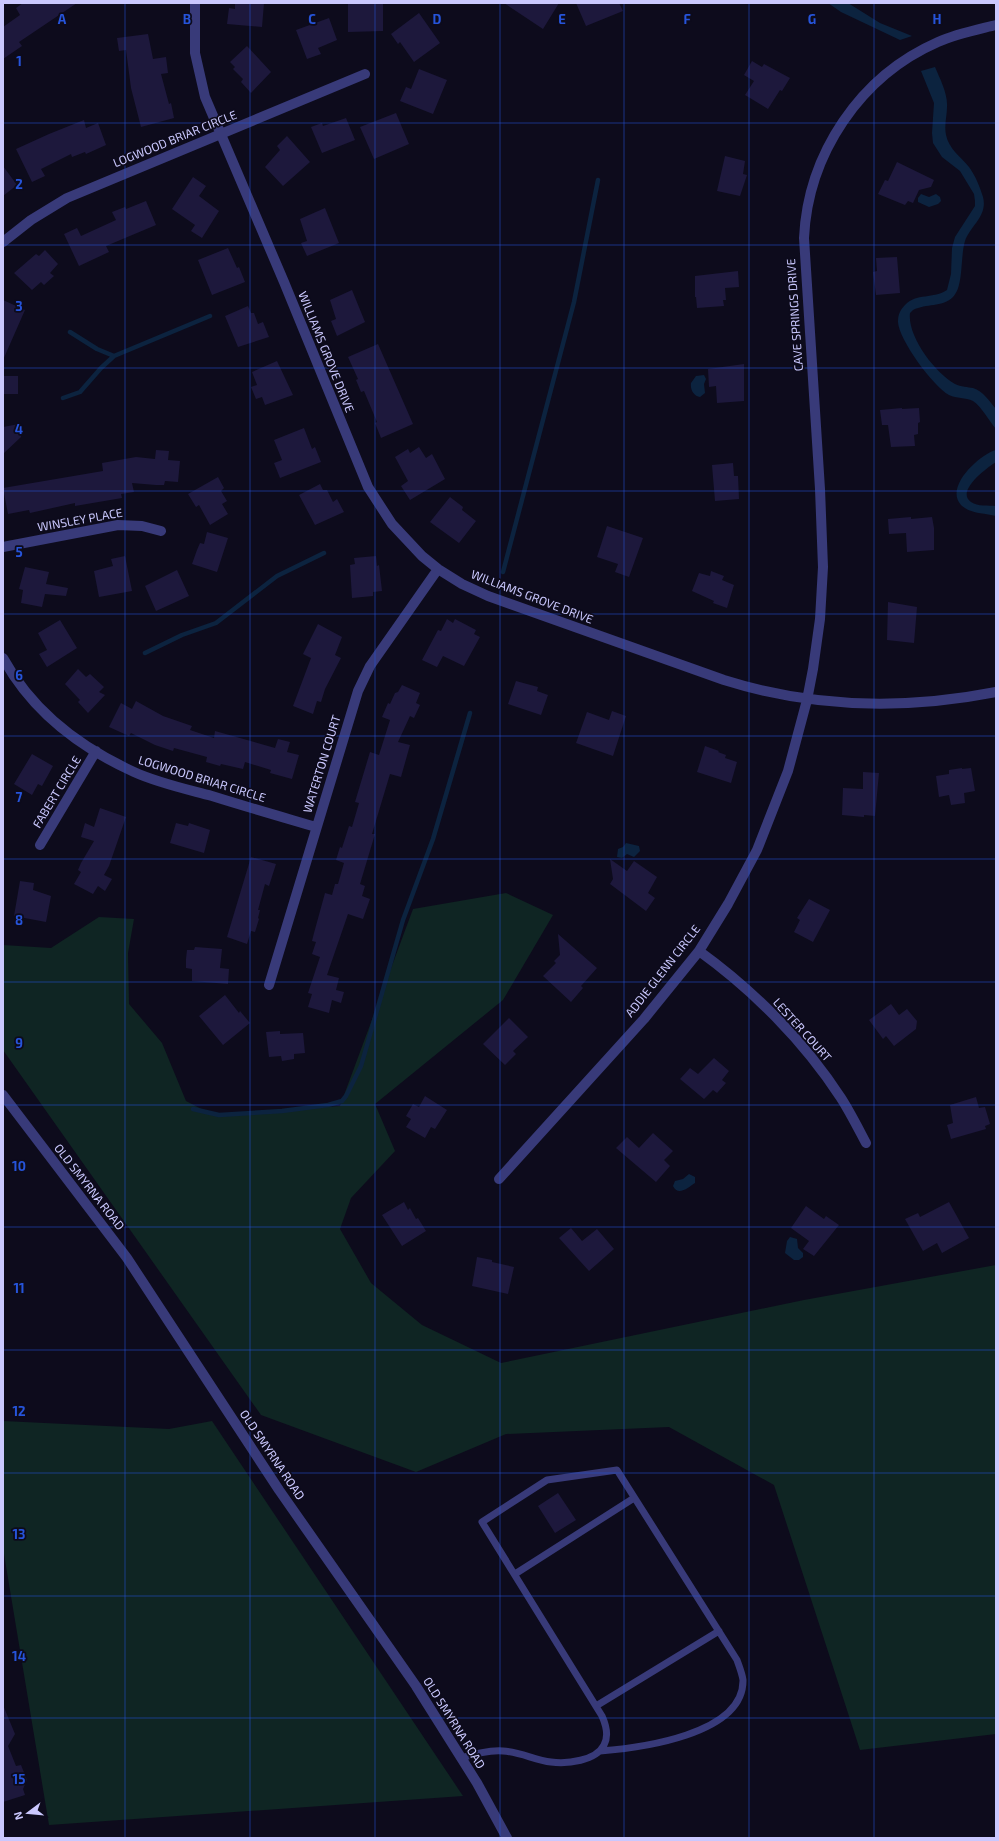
<svg xmlns="http://www.w3.org/2000/svg" width="999" height="1841" font-family="'Exo 2',sans-serif">
<style>
.green{fill:#0f2523}
.water{fill:#0c233f}
.lines{fill:none;stroke-linecap:round;stroke-linejoin:round}
.stream{stroke:#0c233f;stroke-width:4.5}
.building{fill:#1d183c}
.service{stroke:#383a79;stroke-width:7}
.minor{stroke:#383a79;stroke-width:10}
.tertiary{stroke:#383a79;stroke-width:10}
.grid{fill:none;stroke:#2654da;stroke-width:1;stroke-opacity:0.55}
.labels{text-anchor:middle;stroke-width:3.5;stroke-linejoin:round;paint-order:stroke}
.street-label{font-size:12px;fill:#cac8fe;stroke:#0d0b1c}
.grid-label{font-size:13px;text-anchor:middle;font-weight:bold;fill:#2654da;stroke:#0d0b1c;stroke-width:3.5;stroke-linejoin:round;paint-order:stroke}
</style>
<rect width="100%" height="100%" fill="#0d0b1c"/>
<path class="green" d="M506,893L553,915L503,1000L375,1104L395,1151L351,1198L340,1229L371,1283L422,1325L501,1363L804,1300L996,1265V1734L860,1750L774,1485L669,1427L506,1434L416,1472L261,1415L3,1050V945L51,948L99,917L134,919L128,953L129,1004L162,1043L186,1101L213,1115L340,1106L413,909Z
M3,1421L169,1429L212,1421L463,1796L49,1825L3,1548Z"/>
<path class="water" d="M828,3H848L880,23L912,36L900,40L841,12Z
M935,67C940,79 948,94 947,107C947,116 944,125 946,135C949,149 960,156 969,167C975,175 980,187 983,197C988,216 970,226 965,241C960,257 964,286 953,297C941,308 927,303 913,310L910,313C907,336 935,373 955,384C961,387 968,387 973,388C983,391 990,402 996,409V429C989,421 982,407 973,401C965,397 957,399 949,395C933,386 899,340 898,322C898,315 900,310 905,305C916,293 934,299 947,290L951,274L952,248L955,237L975,206V201L974,194L960,171L942,157L933,143L932,133L934,103L921,71Z
M921,194L929,197L936,194L940,197L941,201L938,204L929,207L918,202V198Z
M704,375L706,379L704,384L705,393L700,397C694,396 690,390 691,383L696,376Z
M996,450V462C988,467 955,491 971,502C978,507 988,505 996,506V516C985,513 970,514 961,505C944,487 980,454 996,450Z
M626,843L639,846L640,851L634,857L627,854L622,858L617,857L618,849L623,847Z
M689,1174L695,1177V1183C689,1187 678,1197 673,1186L675,1181L683,1179Z
M790,1237L797,1239L798,1248L803,1253V1257L799,1260H794L785,1253L787,1241Z"/>
<g class="lines">
<path class="stream" d="M70,332L97,349L114,356
M63,398L80,392L101,368L114,356L210,316
M503,572L574,302L598,180
M145,653L182,635L216,623L277,576L324,553
M193,1109L219,1115L282,1111L328,1105L342,1101L346,1096L361,1066L403,920L433,839L470,713"/>
</g>
<path class="building" d="M23,3H77L19,42L22,46L3,59V27L20,15L16,8Z
M235,3H264L262,27L227,24L229,8L235,9Z
M348,3H383V31L348,32Z
M504,3H559L543,29Z
M576,3H619L623,11L586,26Z
M419,13L440,43L414,62L400,42L398,44L391,34Z
M329,18L337,40L318,48L321,54L307,59L296,30Z
M148,34L153,59L166,57L168,73L161,74L169,104L171,103L174,118L141,127L131,88L126,50L119,51L117,38Z
M247,46L271,72L251,93L241,82L243,79L233,69L235,67L230,62Z
M752,61L762,67L764,64L790,78L782,91L780,90L768,109L745,95L754,81L744,75Z
M419,69L447,80L433,114L400,101L406,87L411,89Z
M396,113L409,144L374,159L360,127Z
M346,118L355,140L322,153L311,127L322,123L323,126Z
M84,120L86,128L98,123L106,145L86,154L85,152L72,157L71,154L41,169L45,176L32,182L16,149L49,134Z
M287,136L310,162L283,186L265,167L280,150L277,146Z
M725,156L745,161L743,174L747,175L740,196L717,191Z
M897,162L934,180L931,187L919,190L913,203L908,201L905,205L878,194L885,180L888,181Z
M3,166L17,185L3,196Z
M193,177L206,186L199,196L219,211L202,238L191,231L195,225L172,209Z
M146,201L156,225L106,246L109,252L79,266L64,234L77,228L81,236L116,220L112,212L125,207L126,209Z
M325,208L339,243L307,256L301,243L307,241L300,219Z
M228,248L237,268L239,267L245,282L212,295L198,260Z
M45,250L58,264L50,273L54,276L44,285L41,282L32,290L14,273L36,254L39,256Z
M897,257L900,293L876,295L873,272L877,271L876,258Z
M738,271L739,287L725,288L726,300H723L724,306L697,308L696,297H695V276Z
M352,290L365,322L337,336L331,321L336,319L330,300Z
M3,300L25,310L3,360Z
M248,306L251,313H254L258,324L263,322L269,337L238,347L225,316Z
M378,344L413,424L381,438L375,423L377,422L364,391L361,392L356,380L358,379L348,357Z
M277,361L293,395L265,405L262,397L256,399L251,387L257,385L252,372Z
M744,364V401L717,403L716,386L709,387L708,369Z
M3,376H18V394H3Z
M902,408V409L919,408L920,422L918,423V434L914,435L915,446L891,447L888,425H882L880,410Z
M19,424L21,437L3,454V427Z
M304,428L312,449L315,447L321,462L280,478L274,463L282,460L274,440Z
M419,447L426,458L432,454L445,479L410,500L401,486L408,481L395,457L408,449L410,453Z
M156,450L169,451L168,460L180,461L178,482L165,481L164,485H156L132,483L134,492L121,494L122,498L75,506V503L30,513L29,510L8,514L3,488L103,471L102,463L136,457L155,459Z
M733,463L734,476H738L739,499L715,501L712,465Z
M218,477L224,488L221,491L227,501L222,504L228,514L210,525L199,505L196,507L188,494Z
M320,484L323,490H327L333,502L337,499L344,512L315,525L299,495Z
M450,497L463,507L462,510L476,521L459,543L430,522Z
M911,517V519L932,517L934,528V550L907,552L906,533L889,534L888,519Z
M607,526L643,538L629,577L615,572L618,564L597,557Z
M207,532L228,538L217,572L192,564L197,550L200,543L204,544Z
M125,556L132,591L99,597L94,571L113,566L111,559Z
M376,556L377,566L379,565L382,591L373,592V596L352,598L350,565L355,564L354,558Z
M25,567L49,572L46,584L68,588L66,596L45,594L42,607L21,603L23,590L19,589Z
M177,570L189,596L156,611L145,586Z
M711,571L724,576L722,580L734,585L727,608L713,603L714,601L692,591L699,573L710,576Z
M888,602L917,607L914,643L887,640Z
M447,619L453,623L455,619L476,630L474,634L480,637L464,666L443,656L437,667L422,660L438,630L441,631Z
M60,620L77,648L47,667L39,654L47,650L38,633Z
M318,624L342,637L335,655L341,658L325,689L321,702L317,701L313,714L293,706L311,658L303,654Z
M78,669L86,677L90,674L104,687L99,692L105,695L88,713L78,702L80,700L65,684Z
M516,681L538,687L537,691L548,695L541,715L508,704Z
M402,685L420,693L416,703L420,705L414,718L410,716L398,742L410,745L401,777L390,774L372,834H375L360,884L365,886L362,896L370,899L363,919L348,914L327,975L339,978L336,990L344,992L341,1003L332,1000L329,1013L308,1007L312,994L308,993L320,957L312,954L316,942L312,941L314,933L325,893L332,895L335,884H338L344,863L336,860L340,847L342,848L349,826L352,827L359,803L355,802L370,752L379,755L390,720L382,717L388,703L390,704L395,693L398,692Z
M136,701L163,716L192,726L190,730L214,738L215,731L275,748L278,739L290,742L287,752L299,755L292,779L270,773L271,770L245,762L243,769L221,764L220,766L206,762L207,757L174,748L173,751L155,745L131,733L129,736L109,727L121,703L132,709Z
M612,711L626,716L613,756L576,743L587,712L609,720Z
M705,746L719,751L718,752L726,755L725,758L737,762L731,783L697,772Z
M32,754L53,766L42,786L38,784L32,795L14,784Z
M962,768V769L971,768L975,791L964,793L965,803L951,805L949,795L939,797L936,776L949,774V770Z
M863,772L879,773L875,816L864,815V817L842,815L843,788L863,789Z
M100,808L126,817L109,866L104,875L112,879L105,891L98,886L93,894L74,884L81,872L78,870L81,863L94,841L81,837L85,823L94,827Z
M176,823L188,826L189,823L210,830L204,853L170,843Z
M251,857L276,864L269,886L265,884L258,910H260L258,918L259,919L255,932L251,931L247,944L227,937Z
M610,859L627,871L634,861L657,877L648,893L655,898L646,911L610,884L613,879Z
M20,881L34,883L33,890L51,896L46,922L14,916Z
M809,899L830,910L813,942L794,932L800,920L797,918Z
M558,934L597,968L581,986L583,988L571,1002L543,976L556,963L554,961L560,955Z
M195,947L222,949L220,968L229,969L228,984L192,981V969L186,968V959L187,950H194Z
M225,995L239,1013L240,1011L250,1023L223,1045L199,1016Z
M891,1004L899,1015L907,1009L917,1021L916,1029L894,1046L886,1036L883,1039L869,1020Z
M509,1018L528,1037L513,1051L516,1054L505,1065L483,1044Z
M280,1031V1034L303,1033L305,1053L294,1054V1059L282,1061L281,1056L269,1057L266,1032Z
M714,1058L729,1071L722,1080L726,1083L717,1093L713,1090L704,1099L680,1079L690,1068L698,1074Z
M425,1096L447,1110L435,1129L431,1127L425,1138L406,1127L411,1119L406,1116L413,1104L419,1107Z
M976,1097L979,1108L985,1107L990,1124L985,1126L986,1129L951,1139L947,1125L953,1123L950,1105Z
M653,1133L673,1151L664,1160L670,1166L656,1182L616,1148L627,1137L639,1148Z
M404,1202L408,1210L410,1208L416,1219L418,1218L426,1231L402,1246L382,1215Z
M949,1202L969,1238L942,1253L937,1243L923,1251L905,1219L918,1213L920,1217Z
M806,1206L824,1219L826,1216L839,1225L814,1256L803,1249L809,1241L791,1228Z
M571,1228L582,1241L597,1229L614,1249L589,1271L559,1238Z
M477,1257L492,1260V1262L514,1267L508,1294L472,1286Z
M558,1493L576,1520L555,1533L538,1506Z
M3,1705L15,1734L8,1746L16,1766L21,1765L27,1780L23,1789L25,1795L3,1802Z"/>
<g class="lines">
<path class="service" d="M515,1574L634,1498
M596,1706L719,1631
M461,1758C475,1754 489,1750 503,1751C520,1752 535,1760 551,1762C567,1764 596,1761 604,1745C609,1736 606,1725 602,1716L482,1522L547,1480L617,1470L737,1660C739,1666 742,1673 743,1680C744,1735 639,1748 600,1751"/>
<path class="minor" d="M195,3V53L205,97L284,282L368,487L392,524L422,556L438,569L462,584L488,596L724,680C813,708 904,710 996,692
M3,242L31,220L67,198L365,74
M3,547L118,525L142,526L161,531
M3,658C32,711 79,747 134,772C158,783 186,789 212,796C247,807 282,817 316,827
M40,845L96,751
M699,951C753,990 804,1041 841,1098C850,1112 858,1128 866,1143
M269,985L358,691L370,666L438,569
M499,1179L644,1019L699,951L728,904L757,850L788,771L807,700L813,669L820,619L823,567L820,489L804,238C808,154 860,76 938,42C956,34 976,30 996,25"/>
<path class="tertiary" d="M3,1095L127,1258L279,1490L416,1686L477,1783L507,1838"/>
</g>
<path class="grid" d="M125,3V1838M250,3V1838M375,3V1838M500,3V1838M624,3V1838M749,3V1838M874,3V1838M3,123H996M3,245H996M3,368H996M3,491H996M3,614H996M3,736H996M3,859H996M3,982H996M3,1105H996M3,1227H996M3,1350H996M3,1473H996M3,1596H996M3,1718H996"/>
<g class="labels">
<g class="street-label">
<text transform="translate(175 139) rotate(-22)" y="4">LOGWOOD BRIAR CIRCLE</text>
<text transform="translate(795 315) rotate(-94)" y="4">CAVE SPRINGS DRIVE</text>
<text transform="translate(326 352) rotate(68)" y="4">WILLIAMS GROVE DRIVE</text>
<text transform="translate(80 520) rotate(-10)" y="4">WINSLEY PLACE</text>
<text transform="translate(532 597) rotate(21)" y="4">WILLIAMS GROVE DRIVE</text>
<text transform="translate(322 764) rotate(-73)" y="4">WATERTON COURT</text>
<text transform="translate(202 779) rotate(17)" y="4">LOGWOOD BRIAR CIRCLE</text>
<text transform="translate(57 792) rotate(-59)" y="4">FABERT CIRCLE</text>
<text transform="translate(663 971) rotate(-52)" y="4">ADDIE GLENN CIRCLE</text>
<text transform="translate(802 1030) rotate(48)" y="4">LESTER COURT</text>
<text transform="translate(89 1187) rotate(52)" y="4">OLD SMYRNA ROAD</text>
<text transform="translate(272 1455) rotate(56)" y="4">OLD SMYRNA ROAD</text>
<text transform="translate(454 1723) rotate(58)" y="4">OLD SMYRNA ROAD</text>
</g>
</g>
<g class="grid-label">
<text x="62" y="24">A</text>
<text x="187" y="24">B</text>
<text x="312" y="24">C</text>
<text x="437" y="24">D</text>
<text x="562" y="24">E</text>
<text x="687" y="24">F</text>
<text x="812" y="24">G</text>
<text x="937" y="24">H</text>
<text x="19" y="66">1</text>
<text x="19" y="189">2</text>
<text x="19" y="311">3</text>
<text x="19" y="434">4</text>
<text x="19" y="557">5</text>
<text x="19" y="680">6</text>
<text x="19" y="802">7</text>
<text x="19" y="925">8</text>
<text x="19" y="1048">9</text>
<text x="19" y="1171">10</text>
<text x="19" y="1293">11</text>
<text x="19" y="1416">12</text>
<text x="19" y="1539">13</text>
<text x="19" y="1661">14</text>
<text x="19" y="1784">15</text>
</g>
<rect width="999" height="1841" fill="none" stroke="#cac8fe" stroke-width="8"/>
<g transform="translate(28 1813) rotate(254)" stroke="#0d0b1c" stroke-width="3" paint-order="stroke">
<path d="M0-3L7 15L0 10L-7 15Z" fill="#cac8fe"/>
<text y="-6" font-size="11" font-weight="bold" text-anchor="middle" fill="#cac8fe">N</text>
</g>
</svg>
